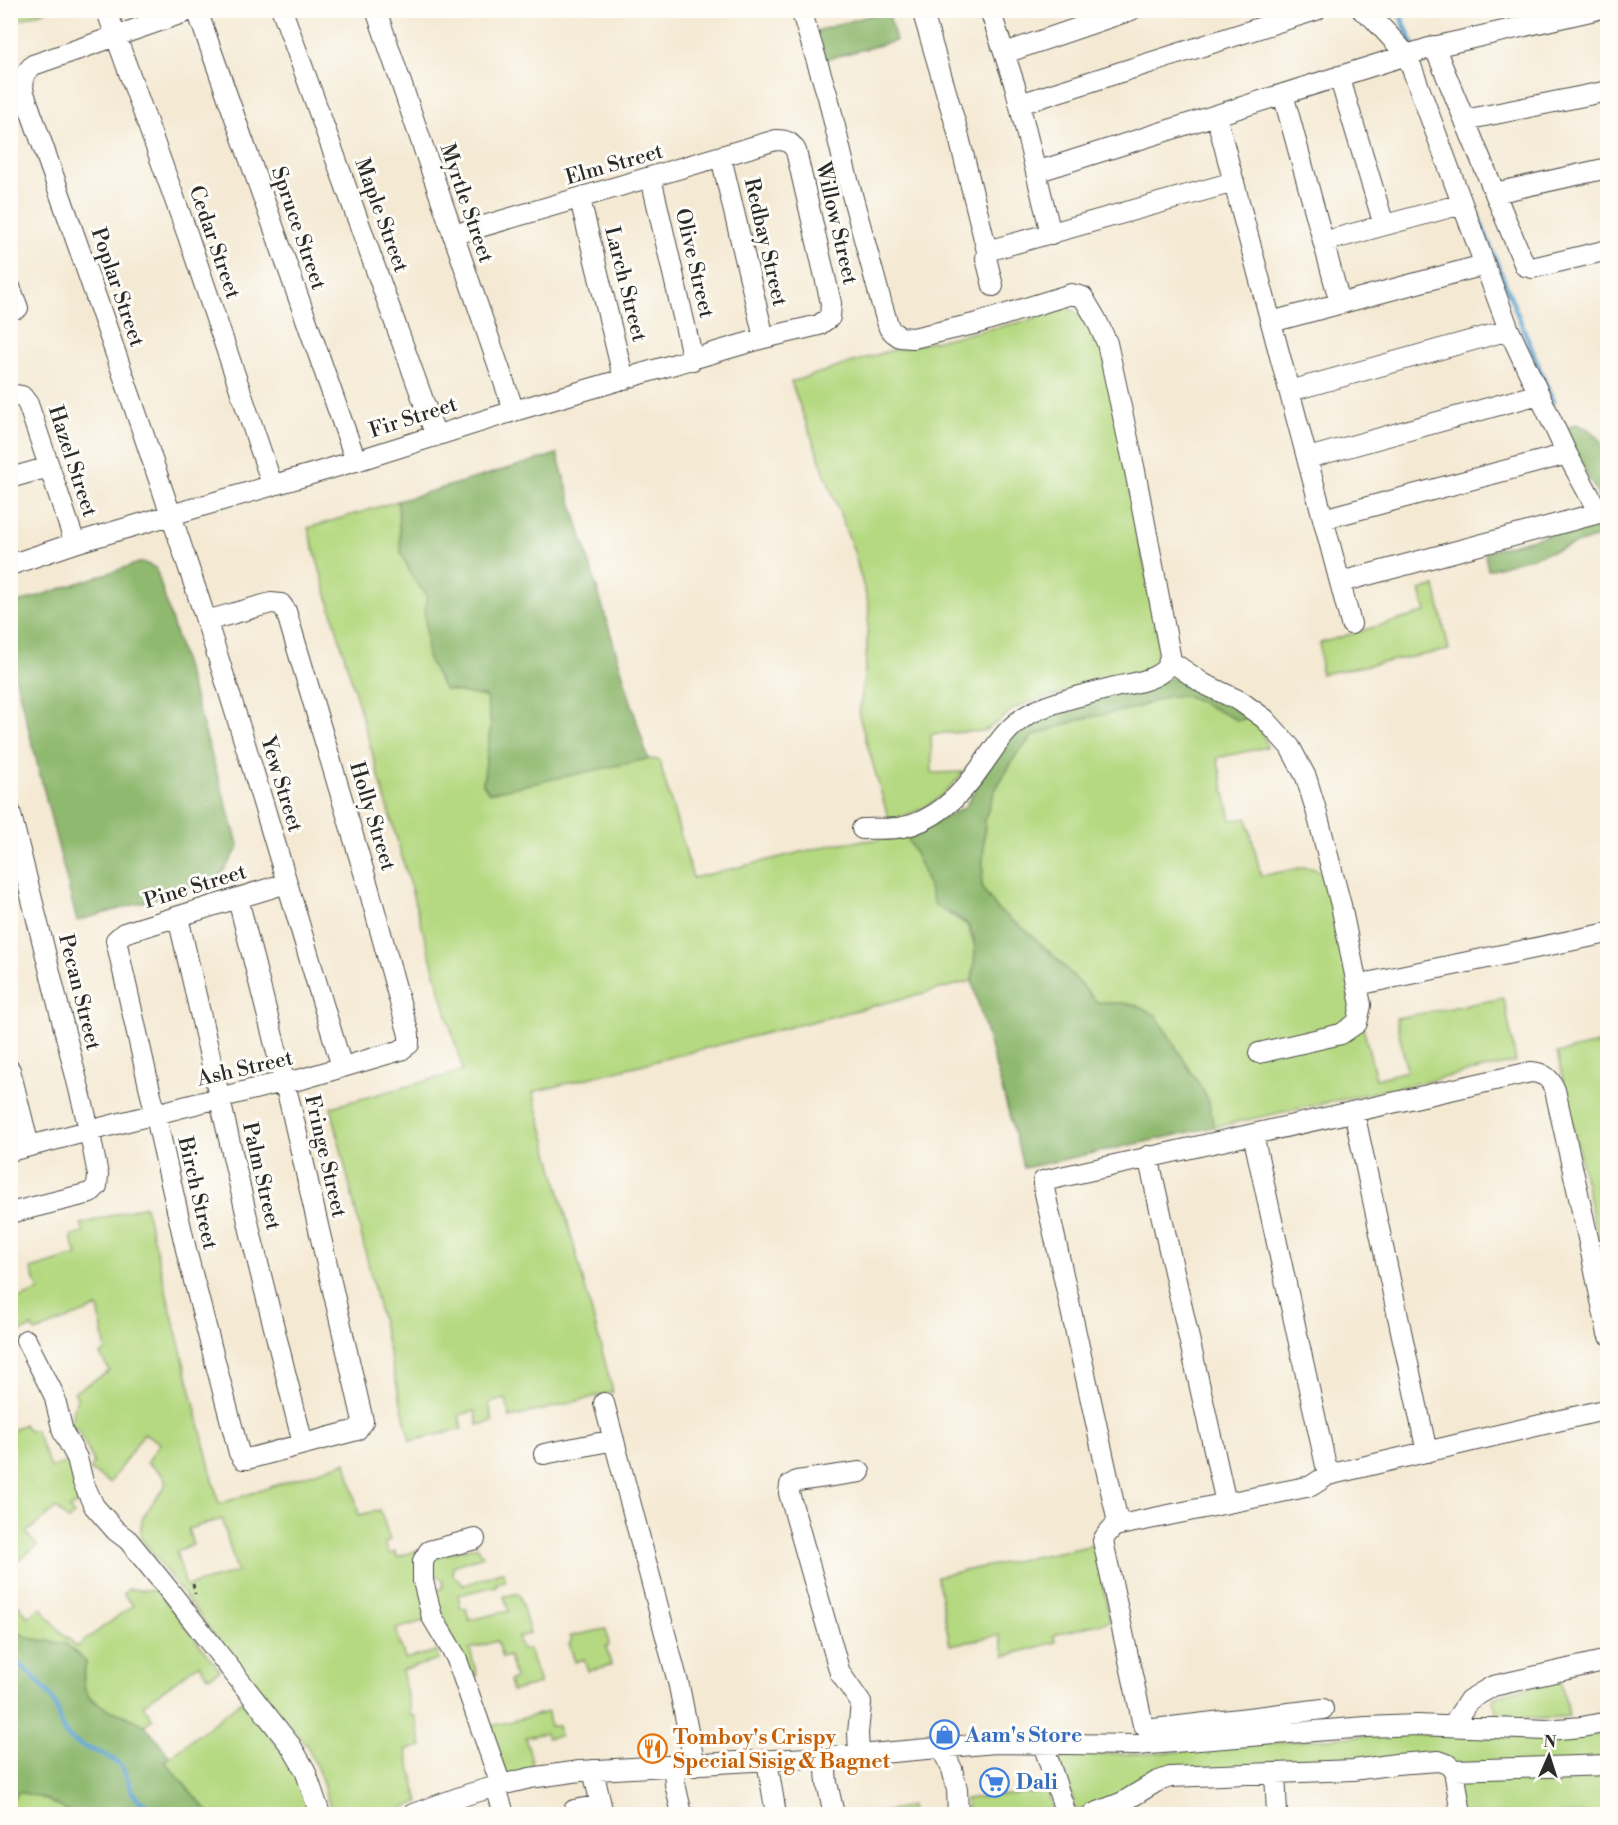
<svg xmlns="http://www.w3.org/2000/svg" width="1618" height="1825" font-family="'Libre Bodoni',serif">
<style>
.green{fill:#b5d981;stroke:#708256;stroke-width:1.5;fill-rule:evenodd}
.forest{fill:#90b96f;stroke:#5e724d;stroke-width:1.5}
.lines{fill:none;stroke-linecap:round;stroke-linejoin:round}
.stream{stroke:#5aa2d0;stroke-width:5}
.minor-casing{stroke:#494844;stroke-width:22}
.path{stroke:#494844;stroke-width:3;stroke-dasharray:4.5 4.5;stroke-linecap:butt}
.minor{stroke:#fff;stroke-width:20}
.labels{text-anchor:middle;stroke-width:6;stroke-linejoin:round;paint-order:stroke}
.street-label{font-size:21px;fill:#2b2b2b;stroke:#fdfcf7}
.shop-label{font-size:21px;font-weight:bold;fill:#366cbe;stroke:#fdfcf7;text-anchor:start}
.food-label{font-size:21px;font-weight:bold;fill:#c56008;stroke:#fdfcf7;text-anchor:start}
</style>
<rect width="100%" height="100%" fill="#fdfcf7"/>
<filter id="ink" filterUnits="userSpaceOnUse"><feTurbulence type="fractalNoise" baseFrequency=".0167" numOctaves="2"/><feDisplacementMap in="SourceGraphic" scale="12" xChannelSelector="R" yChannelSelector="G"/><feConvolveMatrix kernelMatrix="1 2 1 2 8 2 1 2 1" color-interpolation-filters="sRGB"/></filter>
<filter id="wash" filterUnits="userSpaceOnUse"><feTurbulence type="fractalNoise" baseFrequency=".008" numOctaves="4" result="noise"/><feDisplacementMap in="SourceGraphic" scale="24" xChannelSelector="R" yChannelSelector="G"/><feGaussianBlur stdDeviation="1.35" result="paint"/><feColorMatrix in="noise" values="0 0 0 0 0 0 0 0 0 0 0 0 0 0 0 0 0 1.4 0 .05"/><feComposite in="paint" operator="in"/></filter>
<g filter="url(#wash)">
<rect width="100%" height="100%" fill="#f4e9d3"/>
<path class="green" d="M11,10H46V11L11,23Z
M1066,307C1089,316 1094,337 1104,357L1163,663L1123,679L1034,701L1013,709L998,722L984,731L931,734L932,773L963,772C943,799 922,813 889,820L859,716L866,661L869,607L854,552L791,382L885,352L1035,319L1046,312Z
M398,501C400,544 397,560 427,595L425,613L444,689L486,697L491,723L483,784L648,759L659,760L693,878L839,843L907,837L922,868L935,905L967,925L976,949L972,981L533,1092L613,1392L510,1418L506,1399L489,1403L493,1422L478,1425L475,1411L459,1415L462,1429L410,1441L331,1107L463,1071L308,528Z
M1435,586L1449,650L1321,674L1320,643L1426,612L1420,591Z
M1168,696H1188L1237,720L1246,714C1258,723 1263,733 1267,747L1217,758L1231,820L1247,818L1261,876L1304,867L1316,869L1326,879L1376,1079L1407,1071L1396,1018L1504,998L1516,1062L1214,1127L1208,1099L1156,1016L1133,1004L1097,1002L1060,962L1029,933L997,909L982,888L985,818L996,788L1018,752L1033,736L1081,719L1136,708Z
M1607,1042H1608L1607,1280L1557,1053Z
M145,1206L219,1504L346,1462L359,1515L380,1510L390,1540L385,1542L389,1554L395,1552L397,1557L422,1549L427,1620L396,1629L405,1659L437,1651L439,1660L402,1670L411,1716H415L422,1746L406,1750L419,1802L387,1814H350L348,1810L332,1814L321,1777L307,1746L277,1713L275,1715L140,1537C141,1531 141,1523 143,1518C154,1492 185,1485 147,1463L160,1443L144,1433L110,1483L90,1470L94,1463L78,1428L70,1427L77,1397L74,1392L110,1371L100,1355L106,1351L98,1307L35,1332L32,1327L11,1336V1302L39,1291L31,1269L77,1255L71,1237L84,1232L81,1224ZM222,1519L237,1572L186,1586L176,1551L193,1545L188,1529Z
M24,1424L29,1431L35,1430L51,1468L70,1461L80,1501L69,1509L74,1515L68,1520L56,1508L26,1533L37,1546L11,1566V1431Z
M1095,1545L1110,1621L1054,1635L1055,1642L1005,1656L999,1635L950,1645L937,1576Z
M477,1546L483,1556L453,1566V1576L464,1585L503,1571L506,1581L496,1583L497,1586L458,1595L461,1608H466L469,1620L509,1611L504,1596L519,1593L530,1634L518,1637L522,1650L529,1649L540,1684L512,1691L509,1681L515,1678L509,1656L502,1658L497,1641L470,1649L477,1676L470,1677L431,1592L443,1588V1580L438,1576H432V1558Z
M129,1589L157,1591L220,1670L209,1677L199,1664L143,1705L153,1719L144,1725L127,1716L108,1710L88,1696L83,1685L86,1662L66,1644L28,1638L11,1628L10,1594L28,1617L41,1608L67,1639L68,1637L76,1647L133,1605L123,1594Z
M606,1629L609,1645L606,1646L611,1665L588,1671L584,1659L575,1662L569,1643L572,1641L570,1636Z
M1560,1680L1569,1716L1541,1719L1495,1716L1496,1708L1493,1702L1495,1698L1506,1693Z
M242,1701L289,1761L301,1785L309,1814H210L164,1761Z
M548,1712L550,1726H558L560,1736L547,1738L545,1733L526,1737L534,1770L506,1776L487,1727Z
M1607,1733V1814H1460L1452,1769L1174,1772L1088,1811L1077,1810L1059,1761C1070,1750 1126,1755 1144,1754C1236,1749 1328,1734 1421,1734C1484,1734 1545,1743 1607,1733Z
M18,1791L43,1798L73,1814H11V1801Z
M1047,1791L1055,1814H969L965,1799Z
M911,1806L913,1814H875Z"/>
<path class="forest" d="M885,11H888L896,41L826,59L813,32Z
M1576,424C1617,437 1607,476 1607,511L1562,430Z
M557,454L648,759L489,793L483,784L491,723L486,697L444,689L427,657L425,613L427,595L414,580L401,553L398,501Z
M1607,519V535L1488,570L1485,555L1489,551Z
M142,562L156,568L239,847L217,881L77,921L11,660V605Z
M1170,678L1179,680L1241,708L1246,714L1242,720H1237L1188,696H1168L1136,708L1081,719L1033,736L1018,752L996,788L985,818L982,888L997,909L1029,933L1060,962L1097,1002L1133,1004L1156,1015L1208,1099L1214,1127L1024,1168L972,981C974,963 979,942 968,925C961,916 945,911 935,906L922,868L907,837L965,807L994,758L1014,730L1073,704Z
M11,1628L28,1638L66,1644L86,1662C85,1669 82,1679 84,1686C88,1708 125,1713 142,1724C153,1731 161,1746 170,1757L164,1761L210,1814H73L43,1798L19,1792L11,1801Z"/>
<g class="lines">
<path class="stream" d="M1398,10L1414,47
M1470,197L1553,402
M1599,497L1608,503
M10,1659C27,1668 50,1691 57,1709C60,1718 60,1728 67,1735C80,1750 104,1750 119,1764C128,1772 127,1784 133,1793C141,1808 163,1811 178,1814"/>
</g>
</g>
<g filter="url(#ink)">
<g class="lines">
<defs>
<path id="minor" d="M108,10L109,17L188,236L272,484
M191,10L33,65L24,75L23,90C86,267 148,444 207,623C255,770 297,919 342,1067
M197,10L356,461
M282,10L436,436
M376,10L514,411
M801,10L828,97L845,169L882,305L889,328L894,333L900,337L913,338L978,323L1071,294L1083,297L1096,319L1107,343L1135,471L1170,655C1169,662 1168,667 1163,671C1151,681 1130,684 1115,687C1088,694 1058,700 1033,712C1009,724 998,743 983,764C964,792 938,820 903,827C890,830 875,828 862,829
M922,10L957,129L987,251L986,258L993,286
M990,10L1015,86L1051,234
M1434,46L1525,266L1532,268L1608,250
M1005,53L1131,10
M1339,76L1384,225
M1283,94L1340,303
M1020,104L1316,10
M1216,115L1351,624
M1465,120L1608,91
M721,157L764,338
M1036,172L1429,48L1595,10
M651,178L693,360
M1495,193L1608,168
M580,199L624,380
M1323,242L1462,204
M987,251L1234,182
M10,287L18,308
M1271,322L1484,265
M1290,391L1509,330
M10,394L22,396L28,404L75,543
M1308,458L1539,394
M10,478L49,467
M1323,519L1567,454
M10,565L75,543L356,461L514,411L764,338L819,325L830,317L831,303L796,151C791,142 786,140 776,140L453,235
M1341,582L1599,513L1567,454L1509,330L1407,55L1372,17L1362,10
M1169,660L1204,684L1240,701L1265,719L1290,747L1306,777L1316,810L1341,905L1361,1005L1357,1023L1341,1034L1259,1053
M10,811L89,1129L98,1175L97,1186L90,1193L10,1213
M238,899L291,1108L363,1421L357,1430L247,1459H243L239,1453L187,1254L116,940L124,933L287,883
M178,917L252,1239L303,1444
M1357,985L1608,933
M10,1070L29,1146
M1354,1112L1427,1452
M1253,1134L1328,1475
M10,1151L266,1086L302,1079L401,1050L409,1044V1035L368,886L286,611L281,604L271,603L206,621
M1148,1156L1226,1503
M26,1340L54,1395L63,1432L77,1458L83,1482L94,1506L116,1531L128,1540L164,1584L291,1746L305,1770L320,1814
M604,1403L679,1686L695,1766
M544,1454L614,1440
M1115,1526L1311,1486L1328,1475L1608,1409
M475,1539L429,1551L423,1561V1581L432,1617L456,1657L501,1785
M1323,1709L1154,1729H1149L1143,1725L1103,1541C1106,1531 1117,1528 1117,1518L1043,1184V1181L1531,1072C1544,1073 1550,1078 1555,1090L1588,1238L1608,1334
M1452,1726L1469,1700L1493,1686L1608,1660
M1043,1744L1066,1814
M941,1748L952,1769L957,1789L958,1814
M859,1755L858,1733L861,1703L840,1673L789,1493L790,1485L797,1481L860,1472
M825,1758L827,1783L834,1814
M767,1761L776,1814
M674,1767L675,1784L682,1814
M593,1770L603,1814
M1454,1770L1608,1765
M1275,1773L1277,1814
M496,1787L504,1814
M574,1810L601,1805
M413,1814L469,1794L501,1785L530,1778L580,1771L859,1755L995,1743L1136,1745L1366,1727L1417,1725L1547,1730L1582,1727L1608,1722
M1093,1814L1123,1802L1156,1782L1170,1777L1353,1770L1396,1764L1439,1761L1447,1764L1454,1770L1461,1814"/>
</defs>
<use href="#minor" class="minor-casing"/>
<path class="path" d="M193,1584L195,1594"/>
<use href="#minor" class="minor"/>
</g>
</g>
<defs>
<symbol id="shop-ring" viewBox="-11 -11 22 22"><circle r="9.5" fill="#fdfcf7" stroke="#3f7fe0" stroke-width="1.5"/><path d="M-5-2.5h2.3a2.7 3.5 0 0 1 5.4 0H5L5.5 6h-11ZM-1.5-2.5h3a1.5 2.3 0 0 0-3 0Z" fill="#3f7fe0"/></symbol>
<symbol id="restaurant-ring" viewBox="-11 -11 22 22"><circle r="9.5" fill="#fdfcf7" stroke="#e8710a" stroke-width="1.5"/><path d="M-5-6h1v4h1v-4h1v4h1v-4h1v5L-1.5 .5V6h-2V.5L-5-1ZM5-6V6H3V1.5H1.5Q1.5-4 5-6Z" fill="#e8710a"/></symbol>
<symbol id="supermarket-ring" viewBox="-11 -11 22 22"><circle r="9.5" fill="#fdfcf7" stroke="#3f7fe0" stroke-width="1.5"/><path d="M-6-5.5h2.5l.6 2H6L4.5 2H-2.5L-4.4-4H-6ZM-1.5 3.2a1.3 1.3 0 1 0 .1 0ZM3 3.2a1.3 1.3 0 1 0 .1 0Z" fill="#3f7fe0"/></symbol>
</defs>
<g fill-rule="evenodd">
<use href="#shop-ring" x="928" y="1718" width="33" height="33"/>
<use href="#restaurant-ring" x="636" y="1732" width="33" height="33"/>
<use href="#supermarket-ring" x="978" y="1766" width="33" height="33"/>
</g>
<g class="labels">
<g class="street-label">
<text transform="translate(614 164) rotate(-16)" y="7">Elm Street</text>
<text transform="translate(467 203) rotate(71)" y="7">Myrtle Street</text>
<text transform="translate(382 215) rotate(70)" y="7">Maple Street</text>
<text transform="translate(837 223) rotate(77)" y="7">Willow Street</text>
<text transform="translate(299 228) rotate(71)" y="7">Spruce Street</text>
<text transform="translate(215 242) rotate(71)" y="7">Cedar Street</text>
<text transform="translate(766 242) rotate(77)" y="7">Redbay Street</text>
<text transform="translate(695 263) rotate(77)" y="7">Olive Street</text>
<text transform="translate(626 284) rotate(76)" y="7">Larch Street</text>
<text transform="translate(118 287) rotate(71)" y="7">Poplar Street</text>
<text transform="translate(413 417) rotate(-18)" y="7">Fir Street</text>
<text transform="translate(73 461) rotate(72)" y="7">Hazel Street</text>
<text transform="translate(282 784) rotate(73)" y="7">Yew Street</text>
<text transform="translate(373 816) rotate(73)" y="7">Holly Street</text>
<text transform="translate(195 886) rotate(-17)" y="7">Pine Street</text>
<text transform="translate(80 992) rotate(76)" y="7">Pecan Street</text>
<text transform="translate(245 1068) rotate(-13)" y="7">Ash Street</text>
<text transform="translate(326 1156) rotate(77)" y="7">Fringe Street</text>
<text transform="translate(262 1176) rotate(77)" y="7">Palm Street</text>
<text transform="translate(198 1193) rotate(77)" y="7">Birch Street</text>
</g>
<g class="shop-label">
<text x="965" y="1742">Aam's Store</text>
<text x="1016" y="1789">Dali</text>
</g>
<g class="food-label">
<text x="673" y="1744">Tomboy's Crispy<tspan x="673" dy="24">Special Sisig &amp; Bagnet</tspan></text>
</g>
</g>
<rect width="1618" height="1825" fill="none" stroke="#fdfcf7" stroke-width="36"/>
<g transform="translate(1549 1756) rotate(3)" stroke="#fdfcf7" stroke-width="4.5" paint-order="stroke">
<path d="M0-4.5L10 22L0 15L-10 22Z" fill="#2b2b2b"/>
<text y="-9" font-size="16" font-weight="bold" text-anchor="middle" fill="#2b2b2b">N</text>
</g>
</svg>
